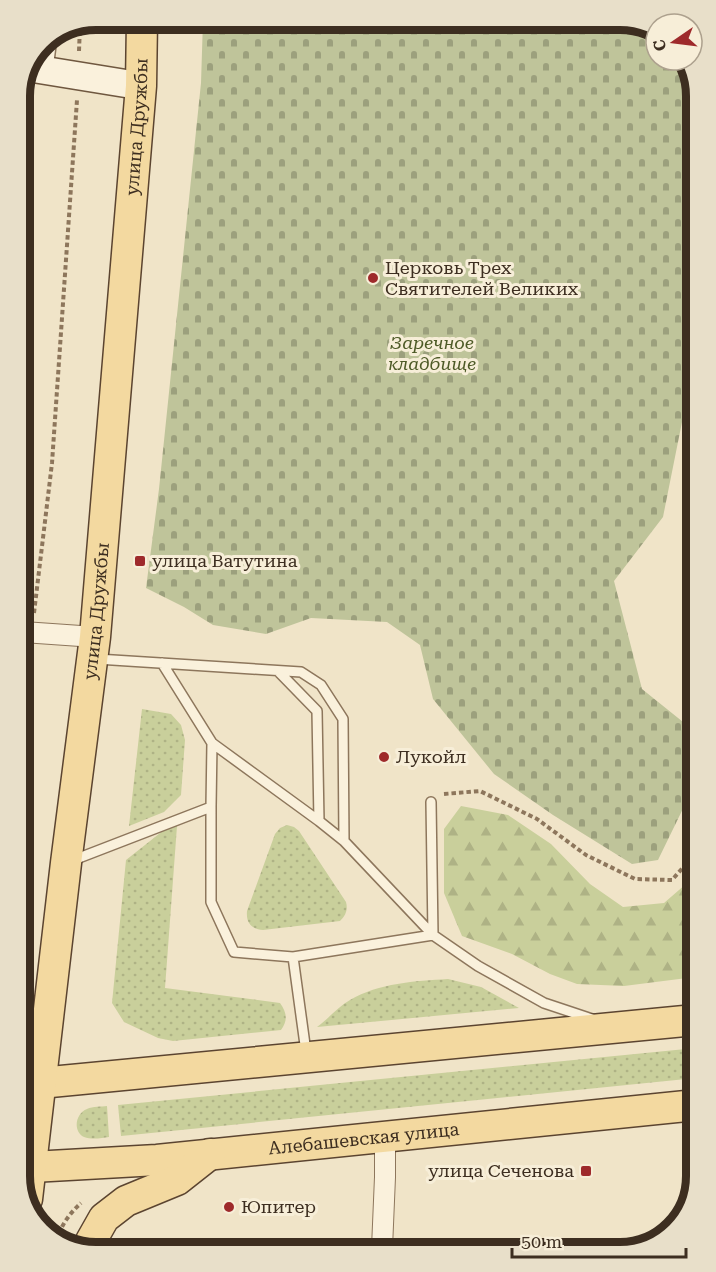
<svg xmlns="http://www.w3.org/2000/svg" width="716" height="1272" font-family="'Roboto Serif',serif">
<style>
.grass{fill:url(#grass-dots)}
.forest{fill:url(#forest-firs)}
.cemetery{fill:url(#cemetery-stones)}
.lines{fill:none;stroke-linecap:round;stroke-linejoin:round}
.service-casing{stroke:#8d765c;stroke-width:12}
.minor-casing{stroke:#8d765c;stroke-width:22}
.secondary-casing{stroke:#6f573f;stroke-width:30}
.primary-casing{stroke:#5b4430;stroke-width:33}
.path{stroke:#8d765c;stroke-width:4;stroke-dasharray:4.5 3;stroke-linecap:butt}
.service{stroke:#faf1dc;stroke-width:9}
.minor{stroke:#faf1dc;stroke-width:20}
.secondary{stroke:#faf1dc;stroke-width:27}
.primary{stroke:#f3d9a0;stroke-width:30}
.poi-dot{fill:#9e2a2b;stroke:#f7eed8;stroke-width:2}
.labels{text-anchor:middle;stroke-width:6;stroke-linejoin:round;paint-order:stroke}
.street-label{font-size:18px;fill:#3d2e20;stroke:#f7eed8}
.poi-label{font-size:18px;fill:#3d2e20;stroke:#f7eed8;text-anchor:start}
.park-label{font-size:18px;font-style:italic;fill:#4d5a26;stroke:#f7eed8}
.rim{fill:none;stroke:#3d2e20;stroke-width:8}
</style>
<defs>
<pattern id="grass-dots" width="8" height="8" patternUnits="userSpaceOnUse" patternTransform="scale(1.5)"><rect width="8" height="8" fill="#c9cf9b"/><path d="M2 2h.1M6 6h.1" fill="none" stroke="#aeb285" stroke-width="1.8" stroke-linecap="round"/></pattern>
<pattern id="forest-firs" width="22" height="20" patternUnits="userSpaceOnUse" patternTransform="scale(1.5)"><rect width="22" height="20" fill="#c9cf9b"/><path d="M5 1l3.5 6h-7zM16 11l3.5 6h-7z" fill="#aeb285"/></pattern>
<pattern id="cemetery-stones" width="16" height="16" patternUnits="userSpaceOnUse" patternTransform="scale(1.5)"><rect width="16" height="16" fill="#bfc49a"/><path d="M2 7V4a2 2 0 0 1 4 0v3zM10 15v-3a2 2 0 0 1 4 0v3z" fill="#9ca07d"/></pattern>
</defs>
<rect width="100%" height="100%" fill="#f0e4c8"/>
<path class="grass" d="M142,709L171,714L181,725L185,740L181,795L164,812L129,826Z
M287,825L294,827L299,831L346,902C348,910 346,915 340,921L263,930C251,929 246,923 247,911L275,834L280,828Z
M169,826H177L165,988L280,1003C287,1013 288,1020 281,1030L173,1041L158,1038L124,1022L112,1003L126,860Z
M448,979L481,987L519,1008L317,1027C328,1019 338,1007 350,1000C379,983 415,981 448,979Z
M696,1048V1078L121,1136L118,1105Z
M107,1106L109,1137C102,1138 92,1140 84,1137C72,1131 76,1113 87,1109C93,1106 101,1107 107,1106Z"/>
<path class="forest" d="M461,806L508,815L551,844L590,884L623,907L664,903L694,877L695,977L624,986L577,984L550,974L512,954L462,936L444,893V829Z"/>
<path class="cemetery" d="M203,20H626L656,30V60H687L689,62L691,377L663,517L614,581L642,689L693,730L694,786L658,860L632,864L553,815L494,774L433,699L420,645L387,622L311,618L266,634L213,625L184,607L146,588L159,489L201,83Z"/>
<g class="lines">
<defs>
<path id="service" d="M48,69L52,38
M97,659L301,672L321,685L343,719L344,841
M162,663L212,743L211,807V902L234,952L293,957L433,935L431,802
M278,671L317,711L319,821
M212,743L319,821L344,841L433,935L478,966L544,1003L592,1019
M71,861L211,807
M293,957L306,1052"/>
<path id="minor" d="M23,632L95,637
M382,1248L385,1177V1137"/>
<path id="secondary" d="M30,68L141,86"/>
<g id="primary">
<path d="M40,1083L695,1020"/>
<path id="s1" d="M32,1167L157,1160L696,1105"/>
<path id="s2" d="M27,1199L66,863L95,637L141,86L142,20"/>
<path d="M89,1252L91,1241L104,1218L126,1201L177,1180L210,1154"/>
</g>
</defs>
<use href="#service" class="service-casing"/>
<use href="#minor" class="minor-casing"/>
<use href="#secondary" class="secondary-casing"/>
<use href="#primary" class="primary-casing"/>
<path class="path" d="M79,51L80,26
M34,613L52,463L77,100
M24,700L29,653
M444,794L480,791L537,819L586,855L635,879L672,880L694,855
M57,1241C60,1226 70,1213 81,1203"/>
<use href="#service" class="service"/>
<use href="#minor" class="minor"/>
<use href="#secondary" class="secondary"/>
<use href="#primary" class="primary"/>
</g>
<g class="poi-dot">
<circle cx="373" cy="278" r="6"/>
<rect x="134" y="555" width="12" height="12" rx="3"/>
<circle cx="384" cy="757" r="6"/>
<rect x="580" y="1165" width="12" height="12" rx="3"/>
<circle cx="229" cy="1207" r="6"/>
</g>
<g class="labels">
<g class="street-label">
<text dy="6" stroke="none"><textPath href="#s2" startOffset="1078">улица Дружбы</textPath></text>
<text dy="6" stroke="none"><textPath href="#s2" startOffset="592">улица Дружбы</textPath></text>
<text dy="6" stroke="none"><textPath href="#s1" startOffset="333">Алебашевская улица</textPath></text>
</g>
<g class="poi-label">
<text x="385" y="274">Церковь Трех<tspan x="385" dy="21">Святителей Великих</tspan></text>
<text x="152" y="567">улица Ватутина</text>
<text x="396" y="763">Лукойл</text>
<text x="574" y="1177" text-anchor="end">улица Сеченова</text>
<text x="241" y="1213">Юпитер</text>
</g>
<g class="park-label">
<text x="432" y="349">Заречное<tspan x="432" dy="21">кладбище</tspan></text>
</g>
</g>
<path d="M0 0H716V1272H0ZM96 30H620A66 66 0 0 1 686 96V1176A66 66 0 0 1 620 1242H96A66 66 0 0 1 30 1176V96A66 66 0 0 1 96 30Z" fill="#e8dfc9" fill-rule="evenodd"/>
<path class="rim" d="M96 30H620A66 66 0 0 1 686 96V1176A66 66 0 0 1 620 1242H96A66 66 0 0 1 30 1176V96A66 66 0 0 1 96 30Z"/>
<g transform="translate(674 42) rotate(256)"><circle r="28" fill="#f7eed8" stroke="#ada18e" stroke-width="1.5"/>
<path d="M0-4.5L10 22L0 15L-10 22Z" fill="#9e2a2b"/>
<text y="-9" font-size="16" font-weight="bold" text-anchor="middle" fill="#3d2e20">С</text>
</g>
<path d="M512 1248v9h174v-9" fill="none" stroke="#3d2e20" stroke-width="3"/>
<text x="521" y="1248" font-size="18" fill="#3d2e20" stroke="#f7eed8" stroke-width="4.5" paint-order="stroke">50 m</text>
</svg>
